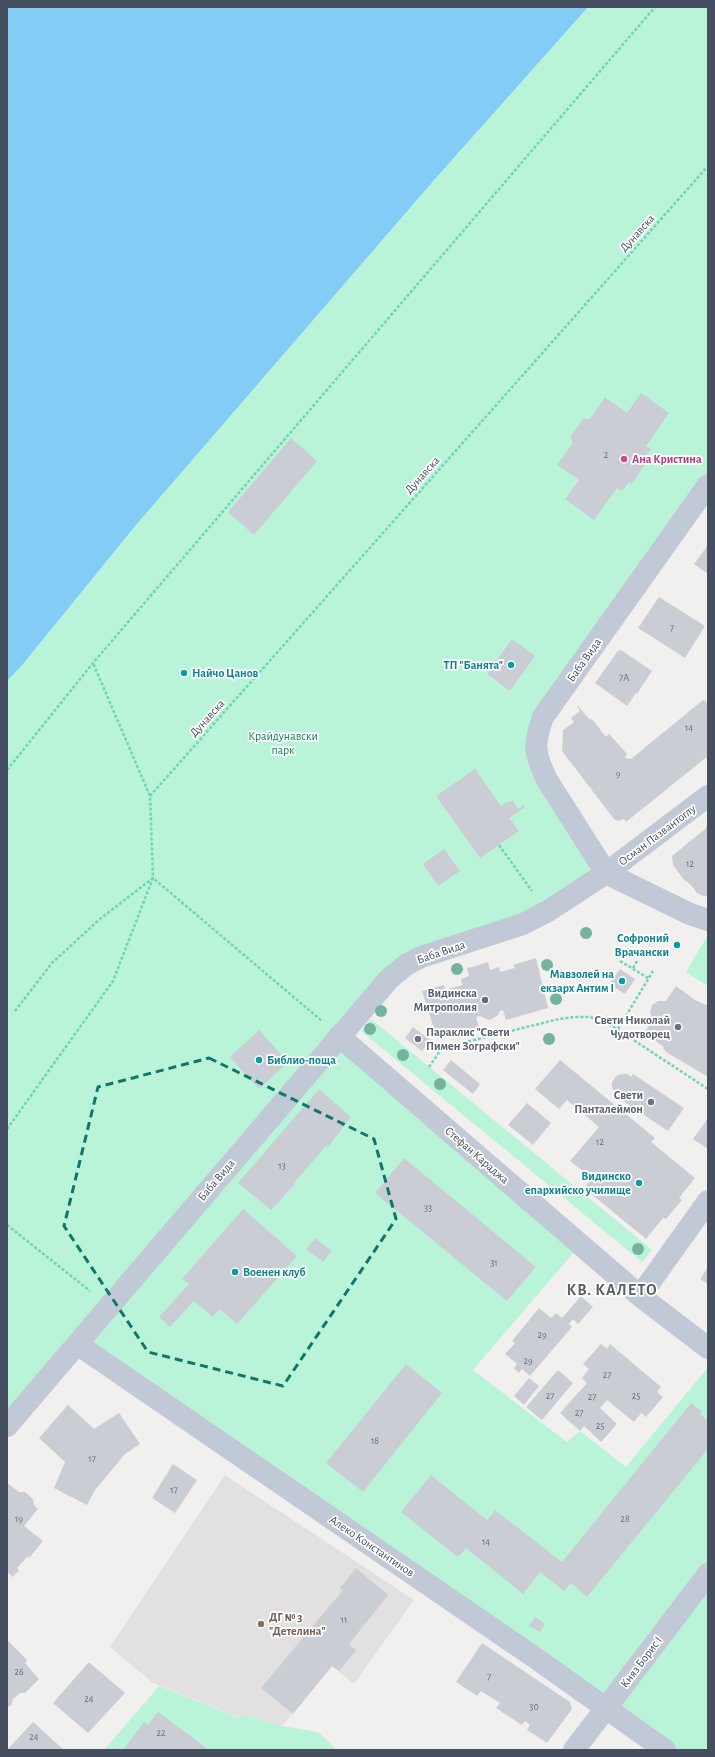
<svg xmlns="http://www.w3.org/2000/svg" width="715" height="1757" font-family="'Alegreya Sans',sans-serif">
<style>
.education{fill:#e3e0e1}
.green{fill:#b9f4d9}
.water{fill:#82ccf5}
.building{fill:#cbcdd5}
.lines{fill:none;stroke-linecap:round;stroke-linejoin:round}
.path{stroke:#6dd6b2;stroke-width:2.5;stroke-dasharray:3 2;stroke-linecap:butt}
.street{stroke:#c1c9d6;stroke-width:22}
.tree{fill:#74b49d}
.marked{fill:none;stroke:#0f766e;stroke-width:3;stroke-dasharray:8 5;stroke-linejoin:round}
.hotel-dot{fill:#d1479c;stroke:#fff;stroke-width:1.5}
.culture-dot{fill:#0f9aa8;stroke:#fff;stroke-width:1.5}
.service-dot{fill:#5c6f8a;stroke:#fff;stroke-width:1.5}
.worship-dot{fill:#6b7280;stroke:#fff;stroke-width:1.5}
.education-dot{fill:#8d6e63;stroke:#fff;stroke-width:1.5}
.labels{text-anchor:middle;stroke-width:3.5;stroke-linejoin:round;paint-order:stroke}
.number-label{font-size:10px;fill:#666e7c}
.street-label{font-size:12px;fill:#454f5f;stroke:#fff}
.hotel-label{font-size:12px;font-weight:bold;fill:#b23c85;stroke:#fff;text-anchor:start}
.culture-label{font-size:12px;font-weight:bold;fill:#0d838f;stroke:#fff;text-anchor:end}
.park-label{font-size:12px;fill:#0d835a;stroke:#fff}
.service-label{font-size:12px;font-weight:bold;fill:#4e5e75;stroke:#fff;text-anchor:end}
.worship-label{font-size:12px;font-weight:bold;fill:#5b616d;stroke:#fff;text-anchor:end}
.education-label{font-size:12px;font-weight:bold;fill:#785e54;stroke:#fff;text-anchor:start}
.district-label{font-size:16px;font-weight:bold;letter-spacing:1px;fill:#5b5e65;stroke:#fff}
</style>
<rect width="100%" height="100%" fill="#f2efef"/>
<path class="education" d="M225,1475L414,1600L354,1684L332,1666L282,1726L243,1715L241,1718L153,1683L110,1647Z"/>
<path class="green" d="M588,7H708V485L544,717L535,750L606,873L548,911L421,957L339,1036L580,1245L473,1370L567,1442L580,1431L626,1467L708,1367V1750H665L77,1344L7,1426V681L23,664L136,525L435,179Z
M708,935V986L686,972Z
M371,1019L652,1250L642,1262L361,1031Z
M159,1686L240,1718L243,1715L282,1726L318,1732L337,1750H104Z"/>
<path class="water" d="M7,7H588L435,179L136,525L23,664L7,681Z"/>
<path class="building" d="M641,393L669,413L646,446L651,449L644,458L648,460L632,484L629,482L622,491L617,488L594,520L565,499L579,480L557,465L572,444L571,436L583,419H590L605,397L627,413Z
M291,438L317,461L254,535L228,512Z
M708,545V574L694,564Z
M659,597L705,626L685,658L638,628Z
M512,639L535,656L510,691L487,674Z
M621,650L652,671L637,694L636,693L627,706L595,683L618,651Z
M703,700L708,703V756L626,822L624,819L618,821L614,819L562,751L563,730L574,722L571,718L580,711L577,706H578L590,720L592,719L606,737L609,734L627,754L625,758L631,759Z
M475,769L501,806L507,802L513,801L518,809L524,805L525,807L509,818L519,831L480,858L436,796Z
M708,825V896H703L697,893L690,884L684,880L673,865L672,856L705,829Z
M444,849L460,871L438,886L423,864Z
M536,958L548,1008L506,1020L503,1010L500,1011L498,1015L492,1019L488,1020L480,1016L476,1017L479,1027L437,1038L422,991L444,985L445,990L462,985L461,979L469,976L467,968L476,966L488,962L490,970L499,967L500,972L515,968L513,965Z
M620,969L635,979L625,994L609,984Z
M676,986L695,1000L708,1006V1077L666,1052L663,1048L664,1047L644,1033L653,1020L650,1013L652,1005L658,1001H666Z
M413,1027L430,1040L422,1051L405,1038Z
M259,1030L288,1062L259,1089L230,1057Z
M451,1060L480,1084L473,1094L443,1070Z
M560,1060L655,1138L651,1142L695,1178L679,1198L682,1200L666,1219L663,1218L646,1239L584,1188L592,1178L570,1161L599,1127L567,1100L559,1109L535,1089Z
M621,1074H627L631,1077L633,1074L684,1108L668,1131L617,1097L618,1095L612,1088V1082L616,1076Z
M319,1089L351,1117L328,1147L326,1146L294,1183L295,1184L271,1210L238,1183Z
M527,1103L551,1123L533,1145L508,1125Z
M708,1118V1149L693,1139Z
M404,1158L536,1267L507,1301L375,1193Z
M243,1209L297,1256L237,1324L220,1309L213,1317L194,1301L170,1327L159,1317L189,1284L182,1279Z
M315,1238L332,1251L323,1262L306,1249Z
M708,1267V1284L700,1279Z
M581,1296L593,1307L578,1324L573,1319L569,1324L572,1327L530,1376L522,1369L519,1373L514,1368L517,1364L505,1354L515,1343L512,1341L539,1308L551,1318L556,1313L562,1318Z
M601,1344L607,1349L610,1344L661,1387L657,1392L663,1397L646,1417L641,1413L634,1422L607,1400L600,1408L617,1424L601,1442L584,1426L580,1431L560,1413L587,1383L582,1378L589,1369L583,1364Z
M406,1364L442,1393L363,1492L326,1463Z
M558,1370L573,1383L542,1420L526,1407Z
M529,1378L539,1386L524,1405L514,1396Z
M691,1403L702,1412L700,1414L708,1421V1449L587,1597L571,1583L564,1591L540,1572L523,1594L466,1548L458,1557L401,1512L431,1475L487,1520L495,1510L562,1562Z
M68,1405L94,1429L119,1413L140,1444L125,1454L95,1490L87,1505L54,1488L65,1462L39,1438Z
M173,1464L197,1480L175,1513L152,1498Z
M7,1483L19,1492H25L33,1499L34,1505L38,1509L24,1526L43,1541L29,1558L28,1556L17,1568L19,1570L13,1577L7,1572Z
M356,1568L388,1595L349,1644L356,1650L339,1671L332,1666L293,1714L261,1688L343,1590L340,1588Z
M535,1617L545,1624L540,1632L529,1626Z
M7,1640L27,1660L25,1663L39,1679L25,1693H20L13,1699L12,1704L7,1708Z
M482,1643L570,1702L572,1709L547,1743L527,1730L530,1725L525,1721L522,1725L496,1708L500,1703L481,1691L477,1696L456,1682Z
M88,1663H90L125,1693L88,1733L53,1703Z
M158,1712L169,1720L209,1750H123L144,1722L148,1725Z
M33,1722L64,1750H7Z"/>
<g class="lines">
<path class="path" d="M7,770L93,663L655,7
M150,796L708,166
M499,845L532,891
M620,961L648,978
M633,968L637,961
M15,1011L52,963L100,919L153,878L322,1021
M618,1029L653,971
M429,1067L442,1048L559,1019L575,1017H590L606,1022L708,1089
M7,1129L113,981L153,878L150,796L93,663
M7,1225L90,1291"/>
<path class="street" d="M708,796L606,873L690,914L708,920
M339,1036L640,1296L708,1348
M640,1296L708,1201
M77,1344L534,1657L665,1750
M7,1426L389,979L406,965L421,957L523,924L548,911L606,873L547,780C534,753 533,745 543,717L708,485
M574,1750L708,1574"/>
</g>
<g class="tree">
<circle cx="586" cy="933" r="6"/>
<circle cx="547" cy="965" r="6"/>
<circle cx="457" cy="969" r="6"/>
<circle cx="556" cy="999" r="6"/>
<circle cx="381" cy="1011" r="6"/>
<circle cx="370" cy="1029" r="6"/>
<circle cx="549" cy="1039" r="6"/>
<circle cx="403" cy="1055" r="6"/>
<circle cx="440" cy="1084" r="6"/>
<circle cx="638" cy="1249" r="6"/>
</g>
<path class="marked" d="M209,1058L374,1139L396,1219L283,1386L148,1352L64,1226L98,1087Z"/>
<circle class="hotel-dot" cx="624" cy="459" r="4"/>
<g class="culture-dot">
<circle cx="511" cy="665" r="4"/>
<circle cx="184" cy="673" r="4"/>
<circle cx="677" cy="945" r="4"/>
<circle cx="622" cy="981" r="4"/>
<circle cx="259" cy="1060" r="4"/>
<circle cx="639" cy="1183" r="4"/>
<circle cx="235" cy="1272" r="4"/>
</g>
<circle class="service-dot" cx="485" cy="1000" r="4"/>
<g class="worship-dot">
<circle cx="678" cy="1027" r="4"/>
<circle cx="418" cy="1039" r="4"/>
<circle cx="651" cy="1102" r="4"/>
</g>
<circle class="education-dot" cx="261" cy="1624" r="4"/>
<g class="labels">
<g class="number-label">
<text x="606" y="458">2</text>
<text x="672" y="631">7</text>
<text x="624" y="681">7А</text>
<text x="689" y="731">14</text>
<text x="618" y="777">9</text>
<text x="690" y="867">12</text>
<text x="600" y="1145">12</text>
<text x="282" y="1169">13</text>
<text x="428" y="1211">33</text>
<text x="494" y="1266">31</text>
<text x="542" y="1338">29</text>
<text x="528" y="1364">29</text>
<text x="607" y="1378">27</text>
<text x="550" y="1399">27</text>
<text x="636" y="1399">25</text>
<text x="592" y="1400">27</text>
<text x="579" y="1416">27</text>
<text x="600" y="1429">25</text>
<text x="375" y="1444">18</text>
<text x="92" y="1462">17</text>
<text x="174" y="1493">17</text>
<text x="19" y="1522">19</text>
<text x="625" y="1522">28</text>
<text x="486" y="1545">14</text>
<text x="344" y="1623">11</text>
<text x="19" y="1675">26</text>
<text x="489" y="1680">7</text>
<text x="89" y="1702">24</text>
<text x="534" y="1710">30</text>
<text x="161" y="1736">22</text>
<text x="34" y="1740">24</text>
</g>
<g class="street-label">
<text transform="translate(637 233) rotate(-48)" y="4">Дунавска</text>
<text transform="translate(422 475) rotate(-48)" y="4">Дунавска</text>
<text transform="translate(584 660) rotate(-55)" y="4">Баба Вида</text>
<text transform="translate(207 718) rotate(-48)" y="4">Дунавска</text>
<text transform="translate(657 835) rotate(-37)" y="4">Осман Пазвантоглу</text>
<text transform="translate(441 952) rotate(-19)" y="4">Баба Вида</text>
<text transform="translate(477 1155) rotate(41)" y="4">Стефан Караджа</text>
<text transform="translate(216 1180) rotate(-50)" y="4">Баба Вида</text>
<text transform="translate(372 1546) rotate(34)" y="4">Алеко Константинов</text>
<text transform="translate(641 1662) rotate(-53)" y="4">Княз Борис I</text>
</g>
<g class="hotel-label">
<text x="632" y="463">Ана Кристина</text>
</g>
<g class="culture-label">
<text x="503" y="669">ТП "Банята"</text>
<text x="192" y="677" text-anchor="start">Найчо Цанов</text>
<text x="669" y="942">Софроний<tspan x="669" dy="14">Врачански</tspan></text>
<text x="614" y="978">Мавзолей на<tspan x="614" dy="14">екзарх Антим I</tspan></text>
<text x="267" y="1064" text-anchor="start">Библио-поща</text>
<text x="631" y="1180">Видинско<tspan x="631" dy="14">епархийско училище</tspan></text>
<text x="243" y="1276" text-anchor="start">Военен клуб</text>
</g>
<g class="park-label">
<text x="283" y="740">Крайдунавски<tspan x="283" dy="14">парк</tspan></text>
</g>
<g class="service-label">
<text x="477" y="997">Видинска<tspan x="477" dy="14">Митрополия</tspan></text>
</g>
<g class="worship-label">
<text x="670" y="1024">Свети Николай<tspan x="670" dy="14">Чудотворец</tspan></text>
<text x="426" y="1036" text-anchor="start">Параклис "Свети<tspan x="426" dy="14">Пимен Зографски"</tspan></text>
<text x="643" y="1099">Свети<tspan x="643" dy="14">Панталеймон</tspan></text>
</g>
<g class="education-label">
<text x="269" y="1621">ДГ № 3<tspan x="269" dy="14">"Детелина"</tspan></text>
</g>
<g class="district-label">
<text x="612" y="1295">КВ. КАЛЕТО</text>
</g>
</g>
<rect width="715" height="1757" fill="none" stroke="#454f5f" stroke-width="16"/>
</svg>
